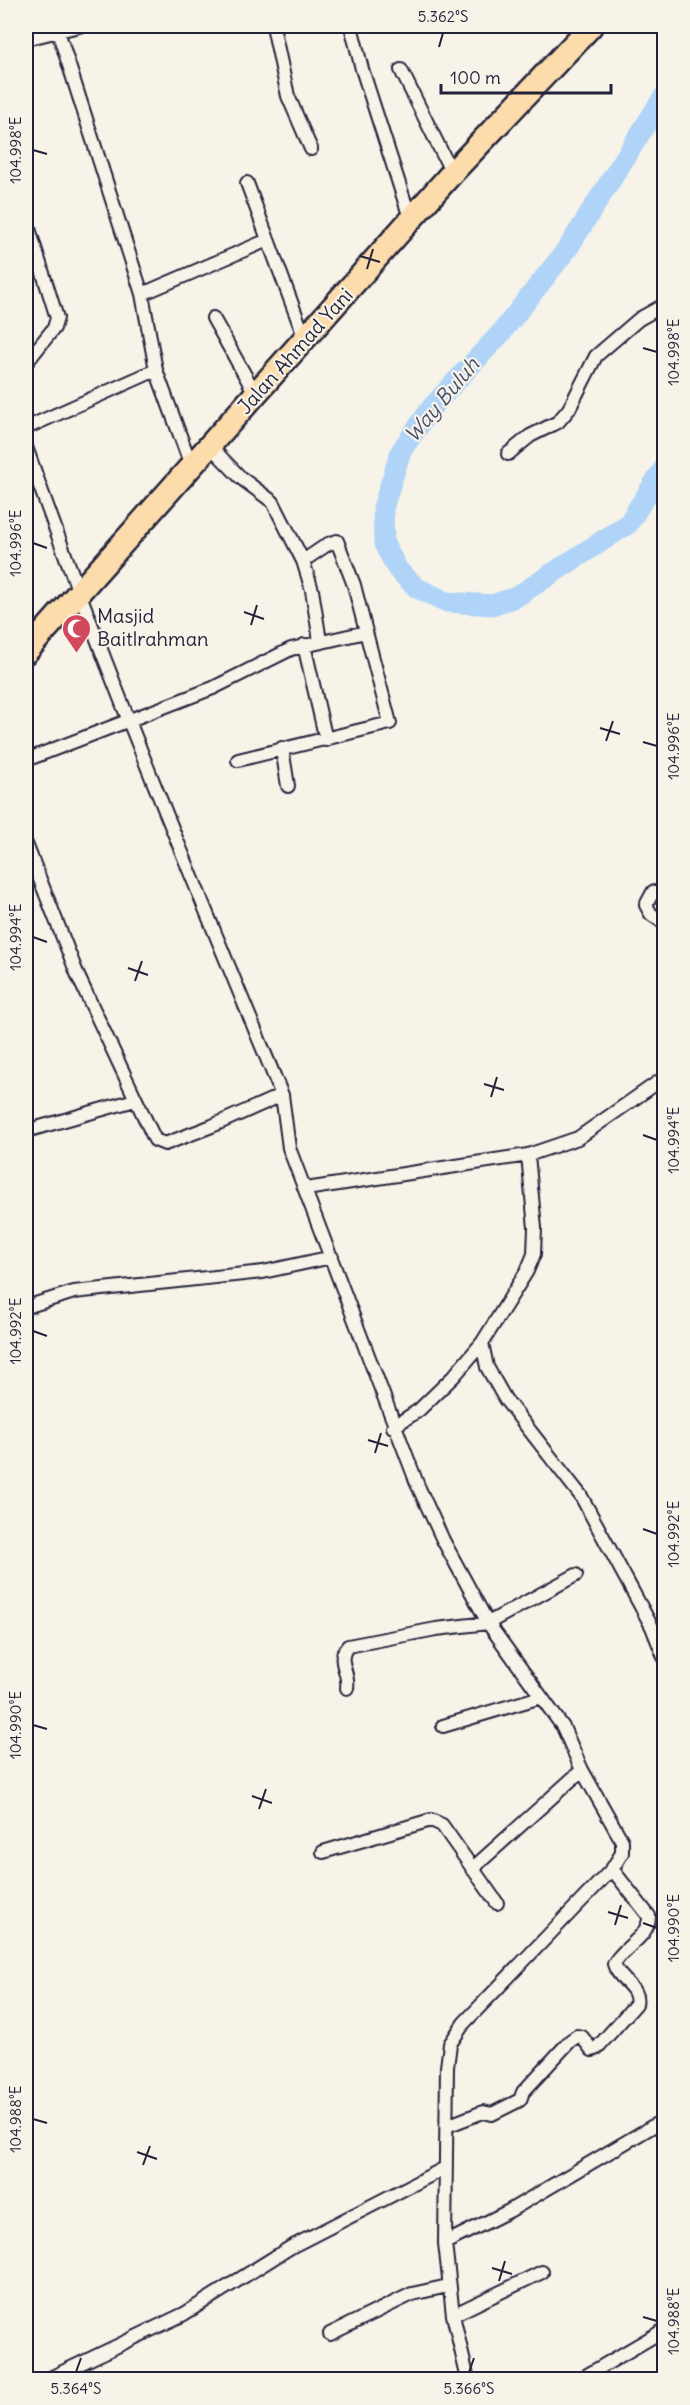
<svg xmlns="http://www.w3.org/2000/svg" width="690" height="2405" font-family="Delius,sans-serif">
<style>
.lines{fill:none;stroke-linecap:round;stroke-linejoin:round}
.river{stroke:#afd4f8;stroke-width:21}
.street-casing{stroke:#22223b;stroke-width:16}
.highway-casing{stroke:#22223b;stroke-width:27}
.street{stroke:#f7f3e8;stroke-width:12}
.highway{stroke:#fcdcab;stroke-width:22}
.ticks{fill:none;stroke:#22223b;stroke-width:2}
.labels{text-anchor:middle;stroke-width:4.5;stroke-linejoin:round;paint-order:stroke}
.street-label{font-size:20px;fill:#22223b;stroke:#f7f3e8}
.poi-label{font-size:20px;fill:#22223b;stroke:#f7f3e8;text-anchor:start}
.water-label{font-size:21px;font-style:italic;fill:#454e6a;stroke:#f7f3e8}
.neatline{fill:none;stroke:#22223b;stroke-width:2}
.ticks-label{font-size:15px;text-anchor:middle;fill:#22223b}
</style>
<rect width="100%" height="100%" fill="#f7f3e8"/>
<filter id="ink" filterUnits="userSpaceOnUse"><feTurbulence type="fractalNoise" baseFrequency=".0167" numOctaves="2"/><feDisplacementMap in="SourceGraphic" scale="12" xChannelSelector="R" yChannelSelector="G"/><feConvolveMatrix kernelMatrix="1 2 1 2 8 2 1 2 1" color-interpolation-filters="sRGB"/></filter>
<g filter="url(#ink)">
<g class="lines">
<path class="river" d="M664,96L568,248L501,333L432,407L401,451L383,508L384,544L398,570L417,588L447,602L492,605L516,597L628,524L664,468"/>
<defs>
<path id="street" d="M273,26L288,96L311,149
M351,26L362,69L411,221
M58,31L142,294L156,370L192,468
M26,39L79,26
M401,70L452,173
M247,183L305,339
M26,219L57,318L54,328L26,363
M142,294L268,240
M213,318L256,395
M26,428L156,370
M26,447C103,666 193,880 282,1095L289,1148L418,1486L443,1540L488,1623L563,1727L582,1770L622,1841V1853L612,1869L464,2023L450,2044L447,2067L445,2243L453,2315L468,2380
M211,447L241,478L273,502L303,561L312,590L320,641
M508,454L530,436L558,422L569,409L596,356L639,319L664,305
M303,561L328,544L337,541L354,585L366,632
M304,645L326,740
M282,748L288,786
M26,760L213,688L291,649L366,632L390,723L238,760
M26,844L78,976L155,1140L165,1144L212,1126L282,1095
M664,894L653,892L646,905L651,914L664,923
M26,1131L135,1100
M306,1189L528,1155L578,1138L664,1078
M26,1307L74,1292L263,1272L332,1257
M482,1343L487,1367L505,1399L581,1496L652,1627L664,1657
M393,1427L419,1410L454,1376L482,1343L527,1271L534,1254L535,1228L528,1155
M347,1688C350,1672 335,1660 348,1646L436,1629L488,1623L576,1575
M443,1726L541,1697
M323,1852L431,1820L442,1825L497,1903
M472,1869L582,1770
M447,2126L483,2112L492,2114L520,2100L523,2092L570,2041L577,2036L582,2037L592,2050L597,2048L636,2004C640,1987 618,1980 614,1964C622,1947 650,1937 649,1916L612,1869
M445,2243L509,2211L660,2122
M453,2315L542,2272
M330,2334L412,2294L448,2286
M46,2380L184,2314L291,2247L445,2168
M579,2380L664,2330"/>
<path id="highway" d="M26,652L452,173L591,26"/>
</defs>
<use href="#street" class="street-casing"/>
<use href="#highway" class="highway-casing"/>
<use href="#street" class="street"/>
<use href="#highway" class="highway"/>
</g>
</g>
<path class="ticks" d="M439,47L443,33M33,150L47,154M360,256L380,262M367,269L373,249M643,348L657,352M33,543L47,548M244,612L264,619M251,625L257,605M600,728L620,734M606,741L613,721M643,742L657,746M33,937L47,942M128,968L148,975M135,981L142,961M484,1084L504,1090M491,1097L497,1077M643,1135L657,1140M33,1331L47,1336M368,1440L388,1446M375,1453L381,1433M643,1529L657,1534M33,1725L47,1729M252,1796L272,1803M259,1809L266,1789M608,1912L628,1918M643,1923L657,1928M615,1925L621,1905M33,2119L47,2123M137,2152L157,2159M143,2165L150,2146M492,2268L512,2274M499,2281L505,2261M643,2317L657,2321M76,2372L81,2358M469,2372L474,2358"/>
<defs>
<symbol id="mosque-pin" viewBox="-11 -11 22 30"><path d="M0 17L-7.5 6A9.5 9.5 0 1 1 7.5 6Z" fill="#d1495b" stroke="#f7f3e8"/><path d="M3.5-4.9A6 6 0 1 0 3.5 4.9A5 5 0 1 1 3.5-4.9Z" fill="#fff"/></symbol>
</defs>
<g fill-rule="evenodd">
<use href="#mosque-pin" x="60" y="612" width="33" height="45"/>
</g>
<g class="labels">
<g class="street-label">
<text transform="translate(295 351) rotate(-48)" y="7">Jalan Ahmad Yani</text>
</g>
<g class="poi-label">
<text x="97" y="623">Masjid<tspan x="97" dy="23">Baitlrahman</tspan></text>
</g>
<g class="water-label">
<text transform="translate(442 400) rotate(-50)" y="7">Way Buluh</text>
</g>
</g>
<rect width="690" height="2405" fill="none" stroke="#f7f3e8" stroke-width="66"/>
<path d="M441 84v9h170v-9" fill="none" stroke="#22223b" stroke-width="3"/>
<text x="450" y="84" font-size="18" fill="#22223b" stroke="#f7f3e8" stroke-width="4.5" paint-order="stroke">100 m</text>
<rect x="33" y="33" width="624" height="2339" class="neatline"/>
<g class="ticks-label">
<text x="443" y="22">5.362°S</text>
<text transform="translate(16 150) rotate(-90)" y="5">104.998°E</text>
<text transform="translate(674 352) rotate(-90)" y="5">104.998°E</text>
<text transform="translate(16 543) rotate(-90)" y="5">104.996°E</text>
<text transform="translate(674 746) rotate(-90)" y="5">104.996°E</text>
<text transform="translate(16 937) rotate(-90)" y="5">104.994°E</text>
<text transform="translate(674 1140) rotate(-90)" y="5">104.994°E</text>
<text transform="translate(16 1331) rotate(-90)" y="5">104.992°E</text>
<text transform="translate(674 1534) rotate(-90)" y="5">104.992°E</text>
<text transform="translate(16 1725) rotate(-90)" y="5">104.990°E</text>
<text transform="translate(674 1928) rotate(-90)" y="5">104.990°E</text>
<text transform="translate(16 2119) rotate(-90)" y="5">104.988°E</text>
<text transform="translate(674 2321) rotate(-90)" y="5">104.988°E</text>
<text x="76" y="2394">5.364°S</text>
<text x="469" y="2394">5.366°S</text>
</g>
</svg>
